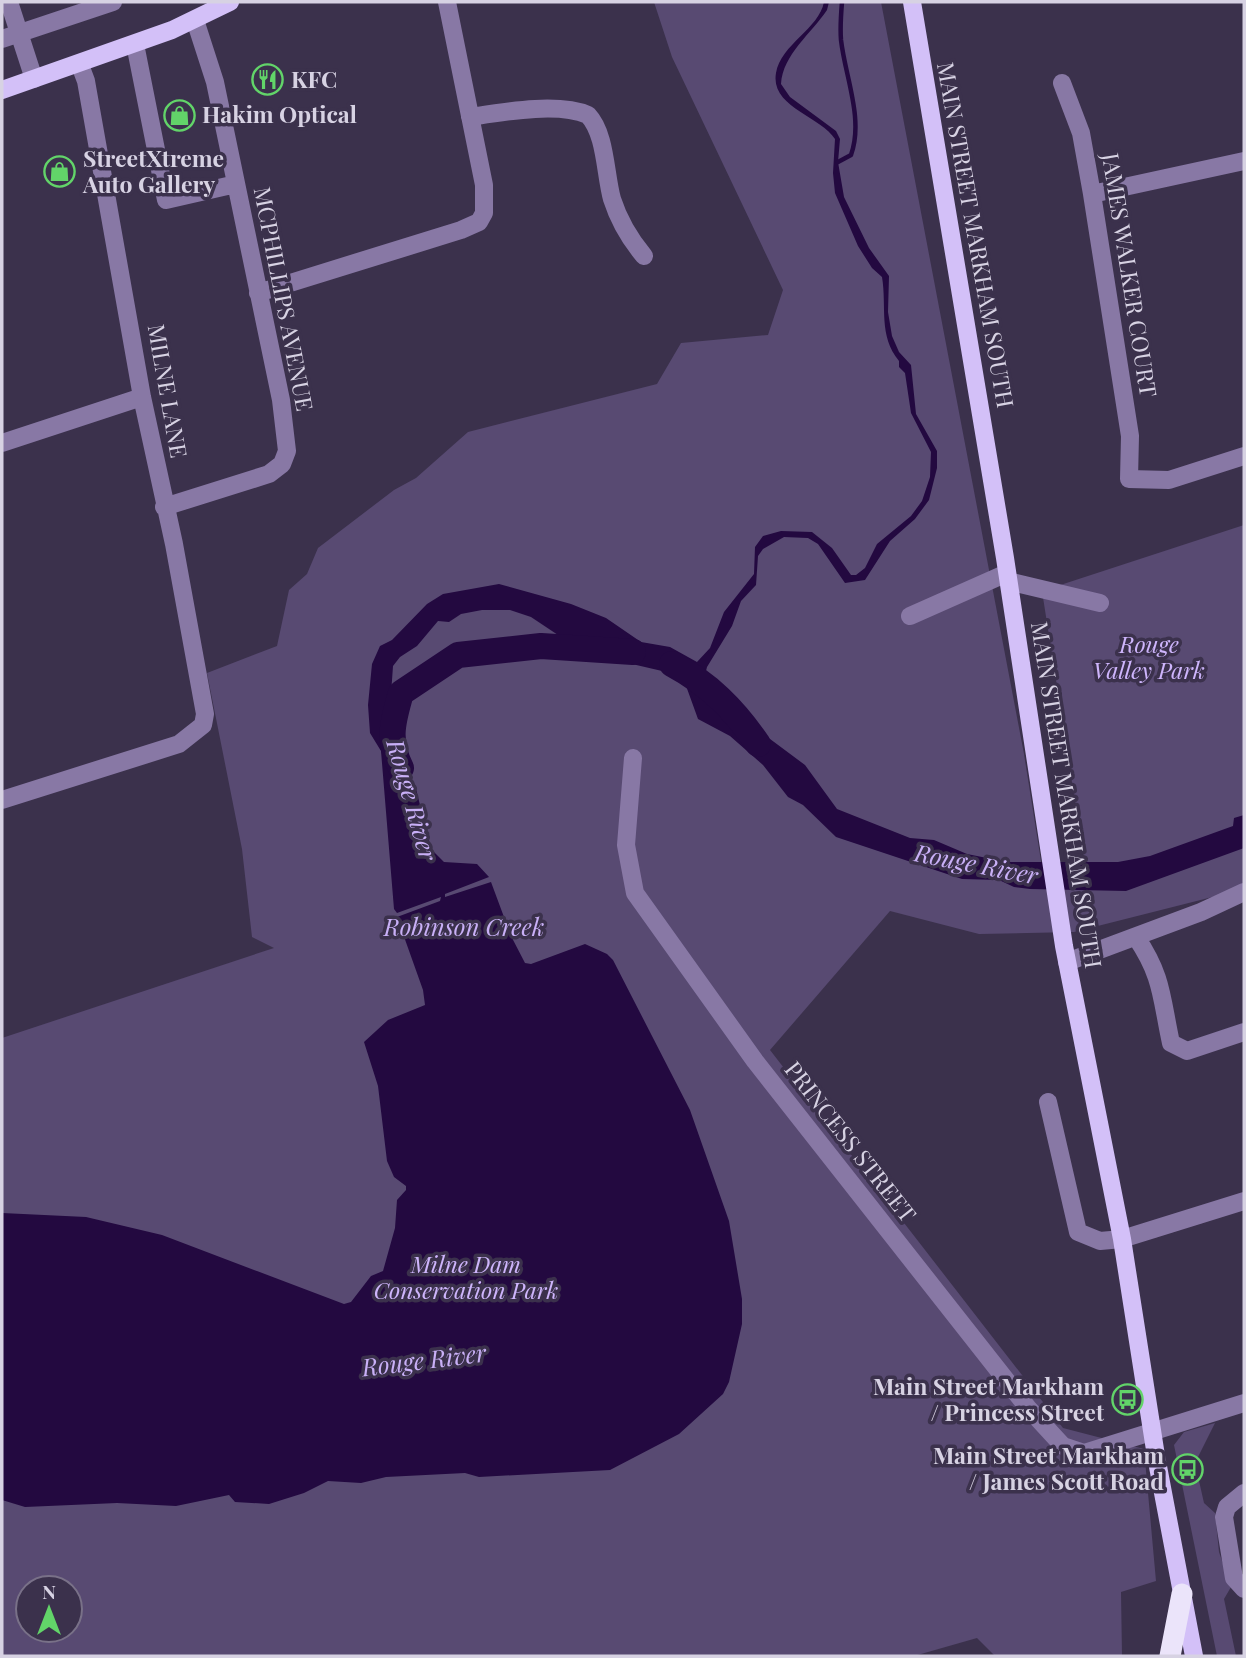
<svg xmlns="http://www.w3.org/2000/svg" width="1246" height="1658" font-family="'Playfair Display',serif">
<style>
.green{fill:#584a72;fill-rule:evenodd}
.water{fill:#230940}
.lines{fill:none;stroke-linecap:round;stroke-linejoin:round}
.stream{stroke:#230940;stroke-width:4.5}
.river{stroke:#230940;stroke-width:26}
.minor{stroke:#8878a5;stroke-width:18}
.major{stroke:#d3c0f8;stroke-width:18}
.highway{stroke:#ebe4fa;stroke-width:21}
.labels{text-anchor:middle;stroke-width:7;stroke-linejoin:round;paint-order:stroke}
.poi-label{font-size:23px;font-weight:bold;fill:#d7d2e3;stroke:#3b314c;text-anchor:start}
.street-label{font-size:23px;fill:#d7d2e3;stroke:#3b314c}
.park-label{font-size:23px;font-style:italic;fill:#ceb5fc;stroke:#3b314c}
.water-label{font-size:24px;font-style:italic;fill:#c9b0f7;stroke:#3b314c}
</style>
<rect width="100%" height="100%" fill="#3b314c"/>
<path class="green" d="M654,2H881L1024,754L1044,880L1087,878L1042,591L1244,525V889L1074,932L979,934L890,911L770,1050L1063,1428L1144,1449L1156,1581L1121,1592L1122,1656H995L977,1638L914,1656H2V1038L274,948L252,937L242,849L207,673L277,646L289,590L307,574L318,548L394,490L416,478L468,432L657,384L681,343L768,335L783,290L672,57ZM28,1588H70V1630H28Z
M1215,1423L1195,1463L1204,1503L1215,1513L1219,1552L1231,1587L1224,1599L1236,1656H1217L1174,1445L1184,1432Z"/>
<path class="water" d="M824,2H829L827,10C811,34 783,54 781,84L790,97L836,131L840,139L838,162L844,197L869,248L889,276L888,312L892,336L899,352L911,365L916,414L937,451V468L929,500L915,519L890,541L865,580L845,583L818,544L808,538L784,537L763,549L758,556L756,585L741,601L732,626L707,667L703,683L718,706L751,719L766,736L805,765L837,809L910,838L934,840L967,854L1007,862H1118L1150,856L1233,826L1234,818L1244,815V848L1126,891L1030,889L1014,887L999,880L962,879L836,837L803,805L788,797L763,765L730,736L698,719L685,683L675,674L632,664L583,642L558,635L531,617L510,610H482L461,614L449,622L438,621L417,646L400,657L393,666L389,723L399,756L416,789L431,849L444,862L477,864L489,877L445,894V897L491,882L511,936L525,963L531,964L585,944L607,954L613,960L690,1110L729,1221L742,1299V1324L729,1382L723,1394L679,1434L610,1470L479,1477L465,1473L386,1477L361,1483L328,1481L304,1493L269,1504L235,1502L229,1495L176,1506L117,1503L25,1507L2,1500V1213L86,1217L162,1235L344,1304L351,1302L371,1276L383,1271L395,1228L397,1200L406,1190V1186L394,1177L387,1161L378,1086L364,1042L388,1020L425,1005L423,990L397,917L440,901L441,897L397,913L394,909L381,751L370,733L368,705L372,664L380,646L392,640L427,604L443,594L499,584L571,604L606,618L641,642L670,647L697,662L710,648L724,612L754,574L755,547L763,536L781,531L812,532L832,548L851,575H856L865,568L877,544L911,516L922,501L930,477L931,452L911,413L905,373L899,367V361C878,335 887,307 882,277L872,268L858,246L835,193L833,173L835,139C821,116 770,107 776,73C781,44 819,29 824,2Z"/>
<g class="lines">
<path class="stream" d="M838,162L851,155C864,119 845,76 841,40C840,28 841,14 842,2"/>
<path class="river" d="M672,664C709,684 734,709 758,744
M401,768C387,741 393,720 401,693L458,655L541,646L633,652"/>
<path class="minor" d="M9,2L34,79
M2,39L113,2
M135,44L166,200L236,184
M1062,83L1081,133L1092,194L1130,436L1129,479L1169,480L1244,456
M470,117C503,112 558,102 588,115C606,134 605,174 612,199C619,221 629,238 644,256
M1092,194L1244,161
M258,293L461,230L479,222L484,213V185L447,2
M2,443L142,397
M164,507L269,474L282,464L287,451L281,400L215,82L195,20
M1008,581L1100,603
M910,616L1007,573
M633,758L626,845L635,893L755,1061L1028,1408L1063,1446L1084,1453L1244,1403
M2,800L179,744L203,725L205,714L174,544L142,397L86,81L80,65
M1136,937C1163,977 1161,997 1171,1043L1187,1051L1244,1032
M1067,962L1201,912L1244,892
M1048,1102L1078,1232L1100,1241L1122,1239L1244,1201
M1244,1493L1227,1507L1224,1517L1234,1578L1244,1589"/>
<path class="major" d="M912,2L1005,558L1064,946L1122,1239L1156,1456L1194,1656
M2,90L172,30L230,2"/>
<path class="highway" d="M1170,1656L1182,1594"/>
</g>
<defs>
<symbol id="restaurant-ring" viewBox="-11 -11 22 22"><circle r="9.5" fill="#3b314c" stroke="#62d469" stroke-width="1.5"/><path d="M-5-6h1v4h1v-4h1v4h1v-4h1v5L-1.5 .5V6h-2V.5L-5-1ZM5-6V6H3V1.5H1.5Q1.5-4 5-6Z" fill="#62d469"/></symbol>
<symbol id="shop-ring" viewBox="-11 -11 22 22"><circle r="9.5" fill="#3b314c" stroke="#62d469" stroke-width="1.5"/><path d="M-5-2.5h2.3a2.7 3.5 0 0 1 5.4 0H5L5.5 6h-11ZM-1.5-2.5h3a1.5 2.3 0 0 0-3 0Z" fill="#62d469"/></symbol>
<symbol id="bus-ring" viewBox="-11 -11 22 22"><circle r="9.5" fill="#3b314c" stroke="#62d469" stroke-width="1.5"/><path d="M-5-6H5V4H4V6H2V4H-2V6H-4V4H-5ZM-3.5-4V0h7V-4ZM-3.5 1.2v1.5H-2V1.2ZM2 1.2v1.5H3.5V1.2Z" fill="#62d469"/></symbol>
</defs>
<g fill-rule="evenodd">
<use href="#restaurant-ring" x="250" y="62" width="35" height="35"/>
<use href="#shop-ring" x="162" y="98" width="35" height="35"/>
<use href="#shop-ring" x="42" y="154" width="35" height="35"/>
<use href="#bus-ring" x="1110" y="1382" width="35" height="35"/>
<use href="#bus-ring" x="1170" y="1452" width="35" height="35"/>
</g>
<g class="labels">
<g class="poi-label">
<text x="291" y="88">KFC</text>
<text x="202" y="123">Hakim Optical</text>
<text x="83" y="167">StreetXtreme<tspan x="83" dy="26">Auto Gallery</tspan></text>
<text x="1104" y="1395" text-anchor="end">Main Street Markham<tspan x="1104" dy="26">/ Princess Street</tspan></text>
<text x="1164" y="1464" text-anchor="end">Main Street Markham<tspan x="1164" dy="26">/ James Scott Road</tspan></text>
</g>
<g class="street-label">
<text transform="translate(975 235) rotate(80)" y="8">MAIN STREET MARKHAM SOUTH</text>
<text transform="translate(1129 275) rotate(81)" y="8">JAMES WALKER COURT</text>
<text transform="translate(283 299) rotate(79)" y="8">MCPHILLIPS AVENUE</text>
<text transform="translate(167 391) rotate(80)" y="8">MILNE LANE</text>
<text transform="translate(1066 795) rotate(81)" y="8">MAIN STREET MARKHAM SOUTH</text>
<text transform="translate(850 1142) rotate(52)" y="8">PRINCESS STREET</text>
</g>
<g class="park-label">
<text x="1149" y="653">Rouge<tspan x="1149" dy="26">Valley Park</tspan></text>
<text x="466" y="1273">Milne Dam<tspan x="466" dy="26">Conservation Park</tspan></text>
</g>
<g class="water-label">
<text transform="translate(411 800) rotate(74)" y="8">Rouge River</text>
<text transform="translate(976 865) rotate(11)" y="8">Rouge River</text>
<text x="464" y="936">Robinson Creek</text>
<text transform="translate(424 1361) rotate(-7)" y="8">Rouge River</text>
</g>
</g>
<rect width="1246" height="1658" fill="none" stroke="#d7d2e3" stroke-width="7"/>
<g transform="translate(49 1609)"><circle r="33" fill="#3b314c" stroke="#797188" stroke-width="2"/>
<path d="M0-5L12 26L0 18L-12 26Z" fill="#62d469"/>
<text y="-10" font-size="19" font-weight="bold" text-anchor="middle" fill="#d7d2e3">N</text>
</g>
</svg>
